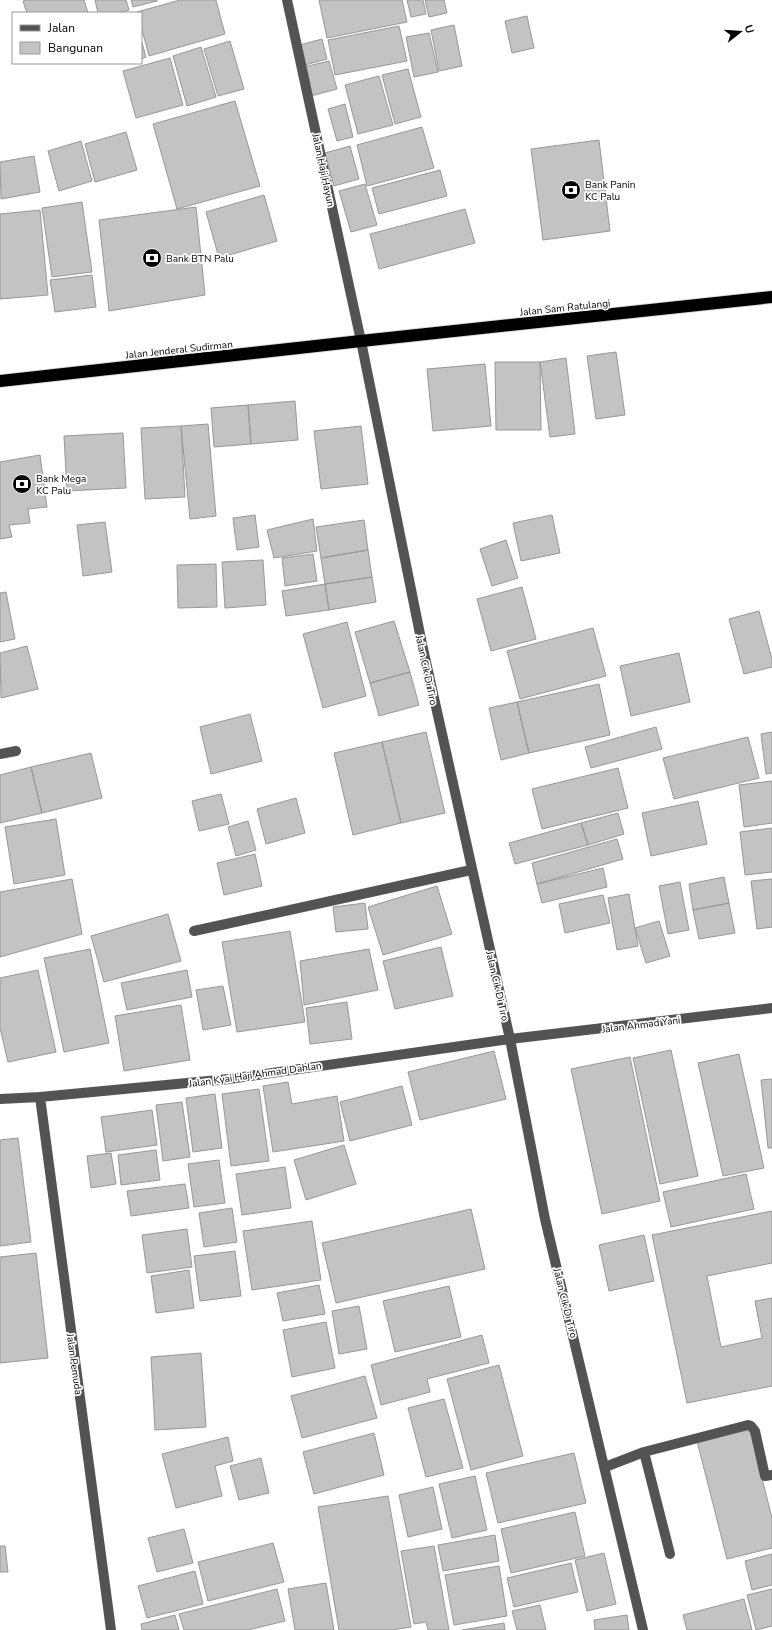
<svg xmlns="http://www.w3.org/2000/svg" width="772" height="1630" font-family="'Nunito Sans',sans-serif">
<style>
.building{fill:#c3c3c3;stroke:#979797}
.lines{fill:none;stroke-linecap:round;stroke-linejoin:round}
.highway-casing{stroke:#dbdbdb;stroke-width:14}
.minor{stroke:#535353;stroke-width:10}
.highway{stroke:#000;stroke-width:12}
.labels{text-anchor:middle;stroke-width:3.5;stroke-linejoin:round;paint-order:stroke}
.street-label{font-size:10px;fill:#000;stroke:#fff}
.poi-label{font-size:10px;fill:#000;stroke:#fff;text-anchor:start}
</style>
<rect width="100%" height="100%" fill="#fff"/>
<path class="building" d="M28,0H84L88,13H27L23,1Z
M95,0H126L129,10L118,13H98Z
M131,0H157V1L133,7Z
M180,0H216L225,34L149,56L141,26V13L137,12Z
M319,0H402L407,22L327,38Z
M407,0H423L426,14L411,17Z
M425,0H444L447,13L429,17Z
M527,16L534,48L512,53L505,21Z
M454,25L462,66L439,71L431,30Z
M399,26L407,61L335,75L328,40Z
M429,33L438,72L414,77L406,37Z
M141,39L146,57L141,59Z
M322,39L327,59L305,65L300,45Z
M230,41L244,89L218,96L204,49Z
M201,47L216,97L187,106L173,56Z
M170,58L183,105L136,118L123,71Z
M329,61L337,89L311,96L304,67Z
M408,69L421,117L395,124L382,75Z
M379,76L393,125L358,134L345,85Z
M235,101L260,186L177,209L153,124Z
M345,104L353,137L337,141L328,109Z
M422,127L434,168L367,186L357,145Z
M126,132L137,170L95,182L85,144Z
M599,140L610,231L543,240L531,149Z
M81,141L92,181L59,191L48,151Z
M350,146L359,179L334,186L325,153Z
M34,156L40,192L1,199L0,162Z
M440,170L447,196L379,214L372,188Z
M365,184L377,225L351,232L339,191Z
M264,195L277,241L219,258L206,212Z
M82,202L92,272L52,277L42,208Z
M196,207L205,295L109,311L99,220Z
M465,209L475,243L379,269L370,234Z
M40,210L48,295L0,299V214Z
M92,275L96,307L55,312L50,280Z
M616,352L625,415L596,419L587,356Z
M566,358L575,434L550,437L540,362Z
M495,362H540L541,430H496Z
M485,364L491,426L433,431L427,369Z
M295,401L298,440L251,444L248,405Z
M248,405L251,444L214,447L211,408Z
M208,424L216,516L190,519L181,426Z
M181,426L185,497L145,499L141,428Z
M361,426L368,484L321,489L314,431Z
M123,433L126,488L67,491L64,436Z
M40,455L47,507L28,509L30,523L9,525L12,537L0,539V462Z
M255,515L259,547L237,550L233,518Z
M552,515L560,553L521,561L513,523Z
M313,519L317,551L274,558L267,530Z
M364,520L368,550L321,558L316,527Z
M105,522L112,572L83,576L77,525Z
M506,540L518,578L492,586L480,549Z
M368,550L372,577L325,584L321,558Z
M313,554L317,581L285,586L282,558Z
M263,560L266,605L225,608L222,562Z
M216,564L217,607L178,608L177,565Z
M372,577L376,602L329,610L325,584Z
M325,584L329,610L286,616L282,591Z
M522,587L536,639L491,651L477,599Z
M6,592L15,639L0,642V593Z
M759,611L772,659V667L744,674L729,619Z
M394,621L410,672L370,683L355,632Z
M347,622L366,696L323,708L303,634Z
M593,628L606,676L520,699L507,651Z
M27,646L38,689L1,698L0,653Z
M679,653L690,702L631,716L620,666Z
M410,672L419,705L379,716L370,683Z
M599,684L610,735L529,753L517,702Z
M517,702L529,753L501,760L489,708Z
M250,714L262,761L211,774L200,727Z
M656,727L662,749L591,768L585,747Z
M426,732L445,813L401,823L382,742Z
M772,732V773L766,774L761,734Z
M748,737L759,778L674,799L663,758Z
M382,742L401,823L353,835L334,753Z
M91,753L102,798L42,813L31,767Z
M31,767L42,813L0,823V775Z
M618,768L628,808L542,829L532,789Z
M772,781V823L744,827L739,785Z
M221,794L229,824L199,831L192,801Z
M296,798L305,833L266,844L257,809Z
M698,801L707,844L651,856L642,813Z
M618,813L624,834L588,845L581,823Z
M56,819L65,875L14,884L5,827Z
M248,821L256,850L236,856L228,827Z
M581,823L588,845L515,864L509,843Z
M772,828V872L745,875L740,832Z
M617,839L623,859L537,884L532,863Z
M255,854L262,886L224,895L217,863Z
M603,868L607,887L542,903L537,884Z
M724,877L729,903L693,910L689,884Z
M72,879L82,934L0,957V892Z
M772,879V927L757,929L751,881Z
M680,882L689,930L668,934L659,886Z
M437,886L452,934L383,955L368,907Z
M629,894L638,946L617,950L608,898Z
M603,895L610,923L565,933L559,904Z
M365,903L368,929L336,932L333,907Z
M729,903L735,933L699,939L693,910Z
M168,914L181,961L104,982L91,936Z
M659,921L670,956L646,963L635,928Z
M290,931L305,1022L237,1032L222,942Z
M441,947L453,996L395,1009L383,961Z
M90,949L109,1043L64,1052L44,958Z
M369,949L378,990L304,1005L300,961Z
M38,970L56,1052L8,1062L0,1028V978Z
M187,970L192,997L127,1010L121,983Z
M223,986L231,1025L203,1030L196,990Z
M347,1002L352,1039L310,1044L306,1008Z
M181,1005L190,1060L124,1071L115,1016Z
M671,1050L698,1176L660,1184L633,1058Z
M494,1051L506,1099L420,1120L408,1072Z
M739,1054L764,1168L723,1176L698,1063Z
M630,1057L660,1201L602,1214L571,1069Z
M772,1079V1148H768L761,1080Z
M288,1082L292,1104L337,1096L344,1141L273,1152L263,1086Z
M402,1086L412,1125L350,1141L340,1102Z
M259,1089L269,1161L231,1166L222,1094Z
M215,1094L222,1148L193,1152L186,1098Z
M182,1102L190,1157L163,1161L156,1105Z
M152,1110L157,1145L106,1152L101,1117Z
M18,1138L31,1242L0,1246V1140Z
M344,1145L356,1184L306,1200L294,1160Z
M156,1150L160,1180L121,1185L118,1155Z
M111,1153L116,1184L91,1188L87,1156Z
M219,1160L225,1203L194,1207L188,1164Z
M285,1167L291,1208L242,1215L236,1174Z
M746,1174L754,1209L671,1227L663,1192Z
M185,1184L189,1208L131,1216L127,1191Z
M232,1208L237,1242L204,1247L199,1213Z
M471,1209L485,1269L336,1303L322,1243Z
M772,1211V1263L707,1276L721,1347L762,1338L755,1301L772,1298V1386L687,1403L652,1235Z
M312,1221L321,1280L252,1290L243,1231Z
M187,1229L192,1267L147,1273L142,1235Z
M644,1235L654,1281L609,1291L599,1245Z
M235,1251L241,1296L200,1301L194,1256Z
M36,1253L48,1358L0,1363V1257Z
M189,1270L194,1308L156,1313L151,1276Z
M319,1285L325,1314L283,1321L277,1293Z
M449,1286L461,1337L395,1352L383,1301Z
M359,1306L367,1349L339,1354L332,1311Z
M326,1322L335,1368L292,1377L283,1330Z
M482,1335L489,1363L427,1379L430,1392L381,1405L371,1365Z
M201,1353L206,1427L155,1430L151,1357Z
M499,1365L523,1456L471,1470L447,1379Z
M365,1376L377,1418L302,1438L291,1396Z
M444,1399L463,1468L426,1477L408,1408Z
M749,1427L772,1518V1548L727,1559L697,1441Z
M374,1433L384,1475L314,1494L303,1452Z
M228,1437L233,1461L215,1466L222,1496L176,1508L162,1454Z
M574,1453L586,1503L498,1523L486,1473Z
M261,1458L269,1493L239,1500L230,1466Z
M475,1476L487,1530L452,1538L439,1484Z
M433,1487L442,1529L408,1537L399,1495Z
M388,1496L411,1627L392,1630H339L318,1507Z
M575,1512L585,1556L511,1573L501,1529Z
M184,1529L193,1563L157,1572L148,1538Z
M495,1535L499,1561L443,1571L438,1545Z
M273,1543L284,1582L208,1601L198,1562Z
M0,1546H5L8,1572H0Z
M434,1546L449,1630H428L426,1622L414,1624L401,1551Z
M604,1553L616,1604L587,1611L575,1560Z
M772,1554V1585L752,1590L745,1561Z
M571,1563L578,1592L514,1607L507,1578Z
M499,1566L507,1616L454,1625L445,1575Z
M195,1571L203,1604L147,1618L138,1586Z
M326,1583L334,1630H295L288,1589Z
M277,1589L285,1621L248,1630H184L179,1614Z
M772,1589V1626L756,1630L747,1595Z
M744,1599L752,1630H687L683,1615Z
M540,1605L546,1630H517L512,1611Z
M175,1615L179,1630H142L141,1624Z
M627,1615L629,1630H595L594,1620Z
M504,1623L505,1630H462Z"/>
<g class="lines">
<defs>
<path id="highway" d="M0,381L361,341L772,297"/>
</defs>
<use href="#highway" class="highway-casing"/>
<path class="minor" d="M287,0L361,341L422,644L510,1039L545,1219L643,1630
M0,754L16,751
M194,931L471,870
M40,1097L111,1630
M0,1099L40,1097L229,1079L510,1039L772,1008
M644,1452L670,1554
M605,1467L644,1452L748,1425L751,1426L755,1431L765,1476L772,1475"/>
<use href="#highway" class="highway"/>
</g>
<defs>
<symbol id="bank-disc" viewBox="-11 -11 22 22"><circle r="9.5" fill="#000" stroke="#fff"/><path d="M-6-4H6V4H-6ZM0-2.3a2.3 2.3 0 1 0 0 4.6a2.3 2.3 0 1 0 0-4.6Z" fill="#fff"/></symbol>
</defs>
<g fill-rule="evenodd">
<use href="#bank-disc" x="560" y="179" width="22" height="22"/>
<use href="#bank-disc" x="141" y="247" width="22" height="22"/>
<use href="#bank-disc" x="11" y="473" width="22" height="22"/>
</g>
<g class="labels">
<g class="street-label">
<text transform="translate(324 170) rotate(78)" y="4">Jalan Haji Hayun</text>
<text transform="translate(565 307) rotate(-6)" y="4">Jalan Sam Ratulangi</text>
<text transform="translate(179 349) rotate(-6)" y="4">Jalan Jenderal Sudirman</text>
<text transform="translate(427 670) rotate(78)" y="4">Jalan Cik Di Tiro</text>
<text transform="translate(498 986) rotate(77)" y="4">Jalan Cik Di Tiro</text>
<text transform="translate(641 1024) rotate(-7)" y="4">Jalan Ahmad Yani</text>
<text transform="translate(255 1074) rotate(-8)" y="4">Jalan Kyai Haji Ahmad Dahlan</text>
<text transform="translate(566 1303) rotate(76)" y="4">Jalan Cik Di Tiro</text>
<text transform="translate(75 1364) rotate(82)" y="4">Jalan Pemuda</text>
</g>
<g class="poi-label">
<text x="585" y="188">Bank Panin<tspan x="585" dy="12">KC Palu</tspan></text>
<text x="166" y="262">Bank BTN Palu</text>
<text x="36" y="482">Bank Mega<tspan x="36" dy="12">KC Palu</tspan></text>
</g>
</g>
<rect x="12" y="12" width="130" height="52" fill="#ffffff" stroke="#999999"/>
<rect x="20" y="25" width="20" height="6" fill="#535353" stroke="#999999"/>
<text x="48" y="32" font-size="12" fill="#000000">Jalan</text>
<rect x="20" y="42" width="20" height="12" fill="#c3c3c3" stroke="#999999"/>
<text x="48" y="52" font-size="12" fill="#000000">Bangunan</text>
<g transform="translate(740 32) rotate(73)" stroke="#ffffff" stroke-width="3" paint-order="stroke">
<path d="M0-3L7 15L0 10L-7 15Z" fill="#000000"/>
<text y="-6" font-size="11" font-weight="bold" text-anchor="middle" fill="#000000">U</text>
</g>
</svg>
